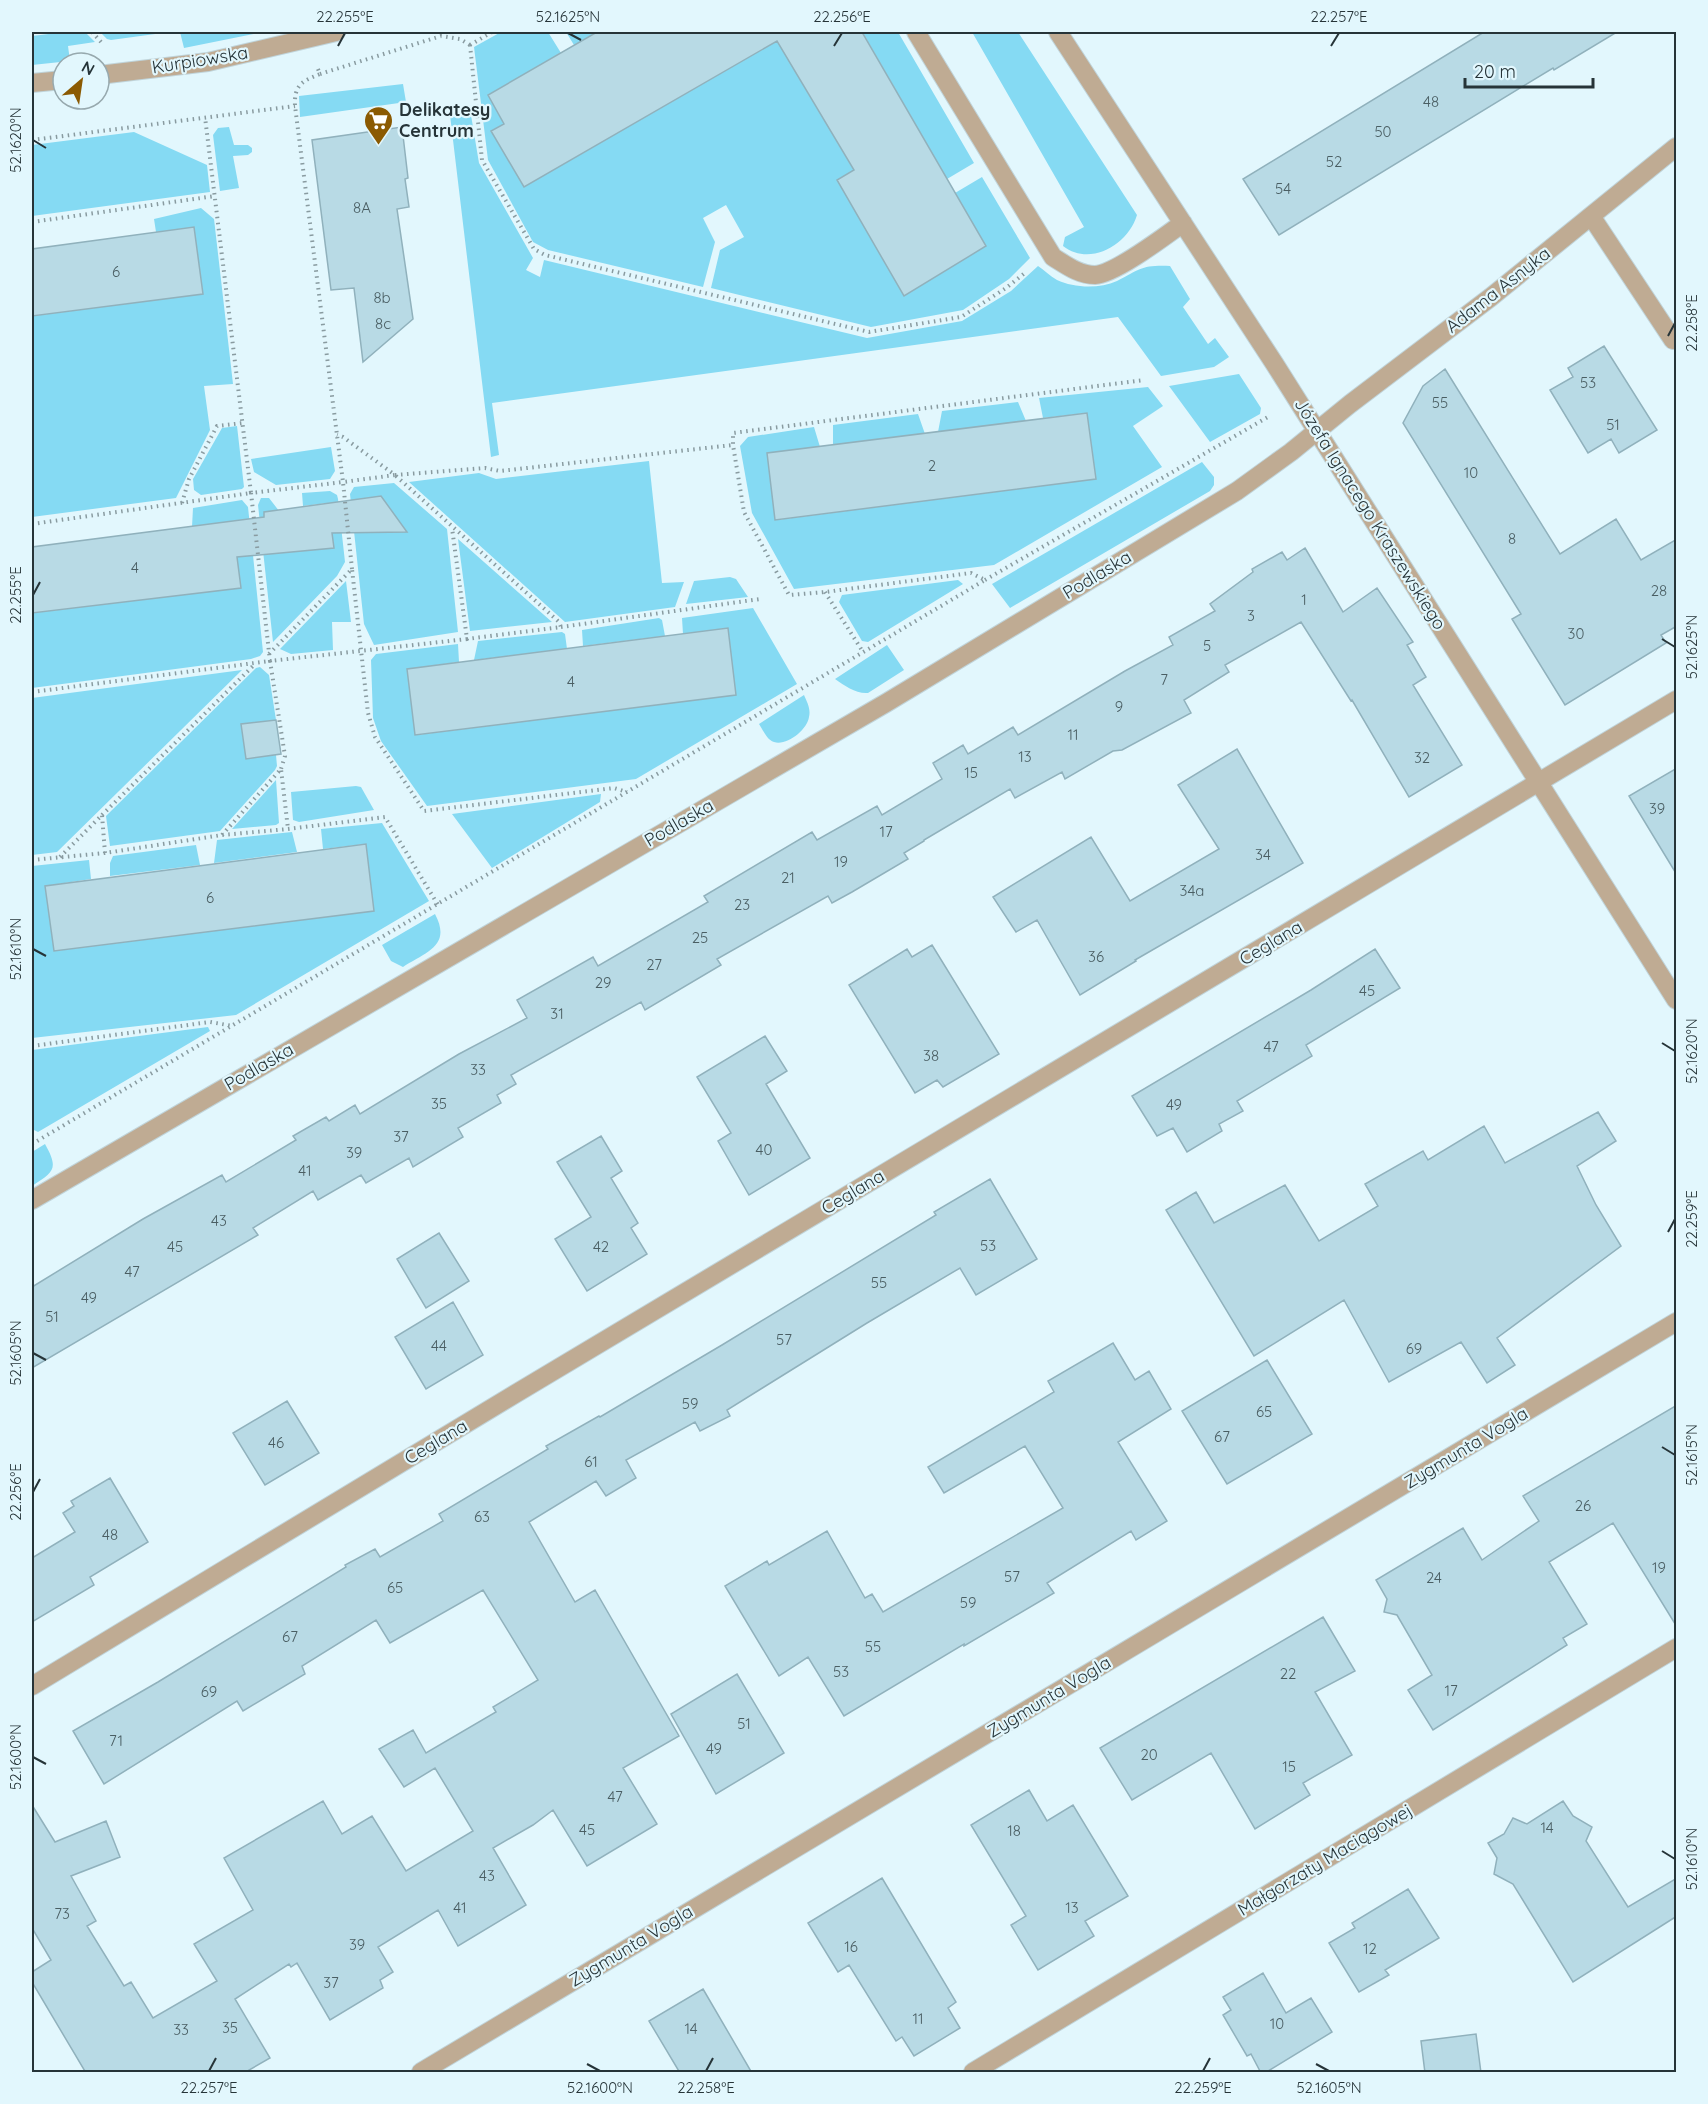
<svg xmlns="http://www.w3.org/2000/svg" width="1708" height="2104" font-family="Quicksand,sans-serif">
<style>
.green{fill:#85daf3}
.building{fill:#b8dae5;stroke:#90b1bc;stroke-width:1.5}
.lines{fill:none;stroke-linecap:round;stroke-linejoin:round}
.minor-casing{stroke:#c0d4da;stroke-width:20}
.path{stroke:#899ba0;stroke-width:4;stroke-dasharray:1.5 4.5;stroke-linecap:butt}
.minor{stroke:#bfab93;stroke-width:18}
.ticks{fill:none;stroke:#263438;stroke-width:2}
.labels{text-anchor:middle;stroke-width:4.5;stroke-linejoin:round;paint-order:stroke}
.number-label{font-size:15px;fill:#4a5e63}
.street-label{font-size:18px;fill:#263438;stroke:#e2f7fd}
.poi-label{font-size:18px;font-weight:bold;fill:#263438;stroke:#e2f7fd;text-anchor:start}
.neatline{fill:none;stroke:#263438;stroke-width:2}
.ticks-label{font-size:15px;text-anchor:middle;fill:#263438}
</style>
<rect width="100%" height="100%" fill="#e2f7fd"/>
<path class="green" d="M65,32H85L95,42L68,46L70,61L32,65V36Z
M100,32H170L111,40L107,39Z
M180,32H264L184,48Z
M501,32H548L561,53L488,95L504,124L491,131L524,187L777,41L854,170L838,180L904,296L986,246L955,193L982,177L1030,258L1009,279L963,310L871,327L711,288L720,250L744,237L726,205L703,218L715,242L703,287L548,250L533,242L488,160L474,47Z
M566,32H597L574,45Z
M865,32H898L974,163L947,179L863,33Z
M972,32H1018L1137,215C1128,245 1090,267 1063,246L1065,237L1084,227Z
M403,84L406,102L300,117L299,96Z
M450,115H471L479,163L533,258L526,270L540,277L544,260L867,338L962,321L1011,291L1038,266C1044,270 1050,276 1057,280C1074,288 1099,289 1117,281C1141,269 1141,265 1170,266L1190,299L1183,307L1208,344L1215,338L1229,357L1214,367L1161,376L1118,317L492,403L499,455L491,457Z
M229,127L234,145H248L252,148V152L248,155L233,156L239,188L220,191L213,135L218,128Z
M134,132L207,165L210,192L32,216V145Z
M201,208L214,219L233,384L204,386L210,430L176,498L32,517V316L203,294L194,228L156,232L154,219Z
M1239,374L1261,408L1260,414L1210,442L1169,386Z
M1148,387L1163,406L1133,426L1162,467L994,565L794,589L752,513L740,446L748,437L814,427L820,447L776,520L1096,479L1087,413L1043,418L1039,398Z
M1018,402L1026,421L938,432L942,411Z
M918,414L925,434L833,446V425Z
M237,426L244,487L242,489L201,495L194,490L193,479L222,428Z
M331,447L335,471L330,479L276,485L254,472L251,459Z
M649,461L662,583L684,582L675,607L565,622L409,482L479,473L496,479Z
M1202,462L1214,477V485L1210,491L1010,608L992,584Z
M394,483L447,529L458,632L374,645L364,624L350,494L354,487Z
M330,491L337,495L338,499L345,562L337,576L273,642L258,505L261,498H269L283,516L285,552L334,548L328,503L303,506L302,493Z
M242,500L248,507L263,652L260,656L251,659L32,688V613L240,588L232,522L192,527L193,508Z
M458,539L552,622L470,631Z
M730,577L736,579L748,597L686,604L694,581Z
M958,580L963,584L868,642L862,641L839,602L842,595Z
M346,581L351,622H332L333,650L291,654L280,649Z
M753,608L797,684L636,779L427,806L381,741L373,718L371,660L376,654L458,644L459,662L407,669L416,735L735,695L683,634L682,618Z
M659,618L662,620L665,636L583,646L582,630Z
M562,632L565,634L567,649L474,660L478,641Z
M887,645L904,670L868,693C856,694 845,686 835,679Z
M260,667L269,675L276,720L241,724L246,758L276,755L277,766L275,770L220,831L110,846L106,816L256,668Z
M242,670L57,852L32,855V698Z
M804,695C807,702 811,709 809,717C807,730 787,746 774,742C767,740 763,730 759,724Z
M276,780L279,823L276,825L232,829Z
M356,786L361,787L374,810L299,822L293,820L291,792Z
M601,794L600,802L492,868L452,814Z
M382,823L429,901L236,1015L32,1038V866L89,860L91,879L45,886L54,951L374,911L366,844L323,849L321,829Z
M292,832L297,852L214,863L217,840Z
M196,845L200,865L110,876V863L113,856Z
M435,914C452,946 426,952 403,967L391,961L382,945Z
M208,1027L210,1031L38,1132L32,1129V1050Z
M45,1144C59,1169 54,1172 32,1186V1152Z"/>
<path class="building" d="M597,32H862L986,246L904,296L837,180L854,170L777,41L524,187L491,131L504,124L488,95Z
M1484,32H1617L1554,70L1553,68L1279,235L1243,179Z
M402,127L408,178L405,179L409,207L397,209L413,319L363,362L354,288L331,290L312,140Z
M194,227L203,294L32,316V249Z
M1604,346L1657,430L1619,453L1611,439L1588,453L1550,390L1573,377L1568,368Z
M1445,369L1560,554L1616,519L1641,560L1677,539V626L1661,635L1666,643L1565,705L1512,619L1521,614L1403,423L1423,386Z
M1087,413L1096,479L775,520L767,453Z
M381,496L407,532L332,533L334,548L237,557L241,588L32,613V547L264,517V512Z
M1305,548L1343,612L1377,588L1413,642L1407,645L1426,677L1413,685L1462,765L1409,797L1352,700L1351,701L1301,622L1225,665L1229,672L1184,700L1191,713L1122,750L1113,751L1065,779L1062,772L1015,798L1010,789L924,840V841L904,853L908,859L852,892L832,903L828,896L717,959L721,965L645,1010L641,1002L511,1075L516,1084L497,1095L501,1103L458,1128L463,1137L413,1167L409,1158L366,1183L361,1175L318,1200L313,1191L253,1228L258,1235L32,1368V1287L143,1219L222,1175L226,1182L296,1140L293,1136L326,1117L329,1121L355,1105L360,1114L459,1054L527,1018L517,1000L593,957L598,966L708,902L704,896L812,832L817,840L877,806L882,815L942,779L933,763L963,745L968,754L1013,727L1018,735L1125,671L1173,645L1169,637L1215,611L1210,604L1253,572L1252,569L1282,552L1287,560Z
M728,628L736,695L415,735L407,669Z
M276,720L281,754L246,759L241,724Z
M1237,749L1303,863L1135,960L1136,961L1080,995L1037,920L1016,932L993,897L1091,837L1130,901L1219,849L1178,785Z
M1677,768V875L1629,796Z
M366,844L374,911L54,951L45,886Z
M932,945L999,1054L943,1087L937,1080L915,1093L849,985L907,949L912,957Z
M1375,949L1400,988L1306,1045L1312,1056L1237,1101L1243,1111L1219,1124L1222,1131L1187,1152L1173,1128L1157,1136L1132,1096L1311,990Z
M765,1036L787,1071L766,1084L810,1158L749,1195L718,1141L731,1133L697,1077Z
M1598,1112L1616,1141L1577,1166L1596,1205L1621,1246L1497,1338L1515,1365L1487,1383L1461,1342L1389,1382L1344,1300L1254,1356L1166,1210L1196,1192L1214,1223L1285,1185L1319,1241L1378,1206L1365,1184L1423,1151L1428,1160L1484,1126L1505,1163Z
M601,1136L622,1171L611,1178L638,1223L631,1228L647,1254L587,1291L555,1239L591,1217L557,1162Z
M990,1179L1037,1259L976,1295L960,1268L867,1323L727,1410L730,1416L700,1431L695,1422L626,1460L636,1478L606,1496L596,1481L529,1522L575,1602L595,1590L679,1736L623,1768L657,1824L587,1866L553,1810L533,1825L493,1848L526,1905L458,1946L438,1910L378,1947L393,1972L380,1980L383,1988L330,2020L297,1963L291,1967L289,1964L235,1999L270,2058L244,2073H86L32,1982V1972L51,1960L32,1928V1805L55,1842L106,1821L120,1857L71,1876L96,1921L87,1926L124,1986L131,1982L153,2018L217,1981L194,1944L253,1910L224,1858L323,1801L342,1834L372,1816L406,1871L473,1831L435,1768L404,1787L379,1749L413,1730L426,1753L496,1712L493,1707L538,1680L483,1590L390,1643L376,1620L302,1666L305,1674L243,1711L237,1701L104,1784L73,1731L158,1682L346,1567L345,1565L375,1549L380,1557L443,1521L439,1514L548,1449L546,1446L599,1416L600,1417L722,1345L936,1215L934,1212Z
M439,1233L469,1281L426,1308L397,1259Z
M453,1302L483,1355L426,1389L395,1337Z
M1113,1343L1135,1380L1149,1371L1171,1409L1118,1442L1167,1521L1136,1540L1131,1531L1047,1583L1054,1593L964,1646V1644L844,1716L808,1657L779,1676L725,1586L767,1561L769,1565L827,1531L865,1598L872,1594L883,1612L1063,1508L1025,1446L944,1493L928,1467L1054,1392L1048,1381Z
M1267,1360L1312,1434L1227,1484L1182,1411Z
M287,1401L319,1453L265,1485L233,1433Z
M1677,1405V1627L1613,1523L1549,1562L1587,1624L1563,1638L1567,1645L1433,1730L1408,1690L1432,1675L1397,1615L1384,1612L1387,1599L1376,1580L1463,1528L1482,1560L1539,1521L1523,1496Z
M110,1478L148,1542L90,1577L94,1585L32,1622V1558L75,1532L63,1513L74,1506L71,1501Z
M1323,1617L1355,1671L1315,1692L1352,1755L1303,1783L1310,1795L1255,1829L1211,1753L1132,1800L1100,1748Z
M737,1674L784,1753L716,1794L671,1714Z
M1029,1790L1047,1821L1073,1805L1128,1896L1085,1921L1094,1936L1038,1970L1011,1925L1026,1916L971,1825Z
M1563,1801L1573,1816L1592,1827L1586,1841L1628,1907L1677,1878V1916L1573,1982L1513,1884L1494,1874L1497,1858L1488,1843L1504,1834L1513,1818L1527,1824Z
M882,1878L956,2002L948,2008L960,2028L914,2056L902,2037L896,2041L849,1965L838,1972L808,1923Z
M1408,1889L1439,1938L1385,1970L1389,1975L1359,1992L1329,1943L1355,1928L1352,1923Z
M1263,1973L1286,2013L1311,1998L1332,2032L1265,2073H1261L1251,2054L1247,2056L1223,2015L1231,2010L1223,1997Z
M703,1989L752,2073H680L649,2021Z
M1476,2034L1481,2073H1425L1421,2041Z"/>
<g class="lines">
<defs>
<path id="minor" d="M916,32L1053,257C1066,265 1079,275 1095,275C1115,274 1165,236 1183,223
M1058,32L1274,363L1676,1000
M99,75L208,62L336,32
M32,83L63,80
M1591,216L1673,340
M32,1200L886,703L1237,491L1291,452L1350,404L1491,297L1676,147
M32,1686L515,1394L1676,700
M421,2072L1676,1322
M973,2072L1676,1648"/>
</defs>
<use href="#minor" class="minor-casing"/>
<path class="path" d="M92,32L101,42
M470,45L482,160L534,249L545,255L869,332L961,317L1006,288L1026,272
M470,45L492,32
M318,69L320,74C302,81 294,85 295,106L343,482L395,475L343,437L337,435
M320,74L441,36L460,39L470,45
M32,140L295,106
M32,222L215,196
M395,475L485,468L500,471L733,445
M396,476L559,622L561,627L467,639
M182,503L189,479L217,426L243,423
M32,524L251,493L205,117
M352,569L343,482L251,493L270,661L467,639L452,528
M985,580L1268,417
M825,592L863,652
M561,627L760,599
M269,654L352,569L368,713L375,737L424,811L614,788L627,792
M32,692L270,661L285,756L281,769
M102,815L254,665
M222,835L281,769L288,829
M60,857L102,815L105,853
M32,860L105,853L222,835L288,829L385,817L438,905
M32,1046L210,1022L233,1026
M32,1144L985,580L971,573L825,592L789,595L744,512L733,445V433L1144,380"/>
<use href="#minor" class="minor"/>
</g>
<path class="ticks" d="M568,33L581,40M338,46L345,33M834,46L842,33M1331,46L1339,33M33,140L46,148M1668,336L1675,323M33,595L40,582M1662,639L1675,647M33,949L46,956M1662,1043L1675,1051M1668,1232L1675,1219M33,1353L46,1360M1662,1447L1675,1455M33,1492L40,1479M33,1757L46,1764M1662,1851L1675,1859M587,2064L600,2071M1316,2064L1329,2071M209,2071L216,2058M706,2071L713,2058M1203,2071L1210,2058"/>
<defs>
<symbol id="supermarket-pin" viewBox="-11 -11 22 30"><path d="M0 17L-7.5 6A9.5 9.5 0 1 1 7.5 6Z" fill="#8b5a02" stroke="#e2f7fd"/><path d="M-6-5.5h2.5l.6 2H6L4.5 2H-2.5L-4.4-4H-6ZM-1.5 3.2a1.3 1.3 0 1 0 .1 0ZM3 3.2a1.3 1.3 0 1 0 .1 0Z" fill="#fff"/></symbol>
</defs>
<g fill-rule="evenodd">
<use href="#supermarket-pin" x="362" y="104" width="33" height="45"/>
</g>
<g class="labels">
<g class="number-label">
<text x="1431" y="107">48</text>
<text x="1383" y="137">50</text>
<text x="1334" y="167">52</text>
<text x="1283" y="194">54</text>
<text x="362" y="213">8A</text>
<text x="116" y="277">6</text>
<text x="382" y="303">8b</text>
<text x="383" y="329">8c</text>
<text x="1588" y="388">53</text>
<text x="1440" y="408">55</text>
<text x="1613" y="430">51</text>
<text x="932" y="471">2</text>
<text x="1471" y="478">10</text>
<text x="1512" y="544">8</text>
<text x="135" y="573">4</text>
<text x="1659" y="596">28</text>
<text x="1304" y="605">1</text>
<text x="1251" y="621">3</text>
<text x="1576" y="639">30</text>
<text x="1207" y="651">5</text>
<text x="1164" y="685">7</text>
<text x="571" y="687">4</text>
<text x="1119" y="712">9</text>
<text x="1073" y="740">11</text>
<text x="1025" y="762">13</text>
<text x="1422" y="763">32</text>
<text x="971" y="778">15</text>
<text x="1657" y="814">39</text>
<text x="886" y="837">17</text>
<text x="1263" y="860">34</text>
<text x="841" y="867">19</text>
<text x="788" y="883">21</text>
<text x="1192" y="896">34a</text>
<text x="210" y="903">6</text>
<text x="742" y="910">23</text>
<text x="700" y="943">25</text>
<text x="1096" y="962">36</text>
<text x="654" y="970">27</text>
<text x="603" y="988">29</text>
<text x="1367" y="996">45</text>
<text x="557" y="1019">31</text>
<text x="1271" y="1052">47</text>
<text x="931" y="1061">38</text>
<text x="478" y="1075">33</text>
<text x="439" y="1109">35</text>
<text x="1174" y="1110">49</text>
<text x="401" y="1142">37</text>
<text x="764" y="1155">40</text>
<text x="354" y="1158">39</text>
<text x="305" y="1176">41</text>
<text x="219" y="1226">43</text>
<text x="988" y="1251">53</text>
<text x="175" y="1252">45</text>
<text x="601" y="1252">42</text>
<text x="132" y="1277">47</text>
<text x="879" y="1288">55</text>
<text x="89" y="1303">49</text>
<text x="52" y="1322">51</text>
<text x="784" y="1345">57</text>
<text x="439" y="1351">44</text>
<text x="1414" y="1354">69</text>
<text x="690" y="1409">59</text>
<text x="1264" y="1417">65</text>
<text x="1222" y="1442">67</text>
<text x="276" y="1448">46</text>
<text x="591" y="1467">61</text>
<text x="1583" y="1511">26</text>
<text x="482" y="1522">63</text>
<text x="110" y="1540">48</text>
<text x="1659" y="1573">19</text>
<text x="1012" y="1582">57</text>
<text x="1434" y="1583">24</text>
<text x="395" y="1593">65</text>
<text x="968" y="1608">59</text>
<text x="290" y="1642">67</text>
<text x="873" y="1652">55</text>
<text x="841" y="1677">53</text>
<text x="1288" y="1679">22</text>
<text x="1451" y="1696">17</text>
<text x="209" y="1697">69</text>
<text x="744" y="1729">51</text>
<text x="116" y="1746">71</text>
<text x="714" y="1754">49</text>
<text x="1149" y="1760">20</text>
<text x="1289" y="1772">15</text>
<text x="615" y="1802">47</text>
<text x="1547" y="1833">14</text>
<text x="587" y="1835">45</text>
<text x="1014" y="1836">18</text>
<text x="487" y="1881">43</text>
<text x="460" y="1913">41</text>
<text x="1072" y="1913">13</text>
<text x="62" y="1919">73</text>
<text x="357" y="1950">39</text>
<text x="851" y="1952">16</text>
<text x="1370" y="1954">12</text>
<text x="331" y="1988">37</text>
<text x="918" y="2024">11</text>
<text x="1277" y="2029">10</text>
<text x="230" y="2033">35</text>
<text x="691" y="2034">14</text>
<text x="181" y="2035">33</text>
</g>
<g class="street-label">
<text transform="translate(200 60) rotate(-9)" y="6">Kurpiowska</text>
<text transform="translate(1498 290) rotate(-38)" y="6">Adama Asnyka</text>
<text transform="translate(1370 514) rotate(58)" y="6">Józefa Ignacego Kraszewskiego</text>
<text transform="translate(1097 575) rotate(-31)" y="6">Podlaska</text>
<text transform="translate(679 823) rotate(-30)" y="6">Podlaska</text>
<text transform="translate(1271 943) rotate(-31)" y="6">Ceglana</text>
<text transform="translate(259 1067) rotate(-30)" y="6">Podlaska</text>
<text transform="translate(853 1192) rotate(-31)" y="6">Ceglana</text>
<text transform="translate(436 1442) rotate(-31)" y="6">Ceglana</text>
<text transform="translate(1466 1448) rotate(-31)" y="6">Zygmunta Vogla</text>
<text transform="translate(1049 1697) rotate(-31)" y="6">Zygmunta Vogla</text>
<text transform="translate(1325 1860) rotate(-31)" y="6">Małgorzaty Maciągowej</text>
<text transform="translate(631 1946) rotate(-31)" y="6">Zygmunta Vogla</text>
</g>
<g class="poi-label">
<text x="399" y="116">Delikatesy<tspan x="399" dy="21">Centrum</tspan></text>
</g>
</g>
<rect width="1708" height="2104" fill="none" stroke="#e2f7fd" stroke-width="66"/>
<g transform="translate(81 81) rotate(29)"><circle r="28" fill="#e2f7fd" stroke="#97a9ae" stroke-width="1.5"/>
<path d="M0-4.5L10 22L0 15L-10 22Z" fill="#8b5a02"/>
<text y="-9" font-size="16" font-weight="bold" text-anchor="middle" fill="#263438">N</text>
</g>
<path d="M1465 78v9h128v-9" fill="none" stroke="#263438" stroke-width="3"/>
<text x="1474" y="78" font-size="18" fill="#263438" stroke="#e2f7fd" stroke-width="4.5" paint-order="stroke">20 m</text>
<rect x="33" y="33" width="1642" height="2038" class="neatline"/>
<g class="ticks-label">
<text x="345" y="22">22.255°E</text>
<text x="568" y="22">52.1625°N</text>
<text x="842" y="22">22.256°E</text>
<text x="1339" y="22">22.257°E</text>
<text transform="translate(16 140) rotate(-90)" y="5">52.1620°N</text>
<text transform="translate(1692 323) rotate(-90)" y="5">22.258°E</text>
<text transform="translate(16 595) rotate(-90)" y="5">22.255°E</text>
<text transform="translate(1692 647) rotate(-90)" y="5">52.1625°N</text>
<text transform="translate(16 949) rotate(-90)" y="5">52.1610°N</text>
<text transform="translate(1692 1051) rotate(-90)" y="5">52.1620°N</text>
<text transform="translate(1692 1219) rotate(-90)" y="5">22.259°E</text>
<text transform="translate(16 1353) rotate(-90)" y="5">52.1605°N</text>
<text transform="translate(1692 1455) rotate(-90)" y="5">52.1615°N</text>
<text transform="translate(16 1492) rotate(-90)" y="5">22.256°E</text>
<text transform="translate(16 1757) rotate(-90)" y="5">52.1600°N</text>
<text transform="translate(1692 1859) rotate(-90)" y="5">52.1610°N</text>
<text x="209" y="2093">22.257°E</text>
<text x="600" y="2093">52.1600°N</text>
<text x="706" y="2093">22.258°E</text>
<text x="1203" y="2093">22.259°E</text>
<text x="1329" y="2093">52.1605°N</text>
</g>
</svg>
